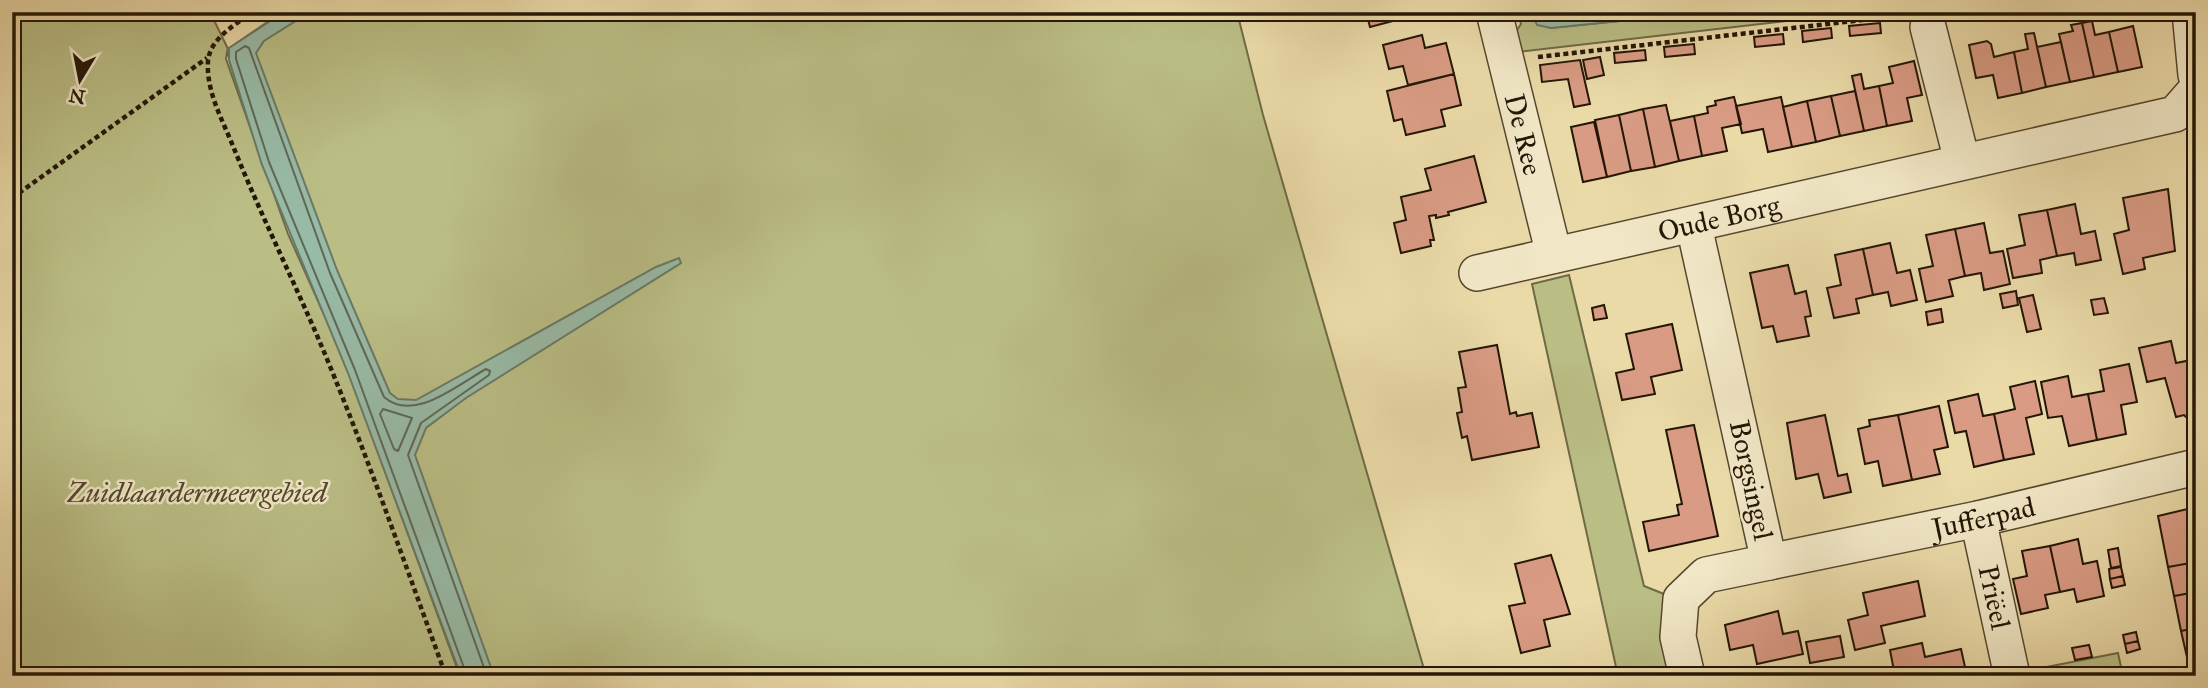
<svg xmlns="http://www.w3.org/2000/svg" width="2208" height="688" font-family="'IM FELL Great Primer',serif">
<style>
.green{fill:#babe85;stroke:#6f6a46;stroke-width:2}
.water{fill:#98bba7;stroke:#6a7967;stroke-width:2}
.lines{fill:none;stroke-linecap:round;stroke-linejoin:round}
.shore{stroke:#5e6856;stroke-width:2}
.building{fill:#d99b84;stroke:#241606;stroke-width:2}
.street-casing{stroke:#56472e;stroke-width:38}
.path{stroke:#241606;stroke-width:4.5;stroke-dasharray:5 3.5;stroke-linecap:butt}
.street{stroke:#f1e7c6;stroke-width:35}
.labels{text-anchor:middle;stroke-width:5;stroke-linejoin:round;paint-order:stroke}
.street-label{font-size:28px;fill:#241606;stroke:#f1e7c6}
.park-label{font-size:28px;font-style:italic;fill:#51482c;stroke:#f1e7c6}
</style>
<rect width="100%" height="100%" fill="#eadaa8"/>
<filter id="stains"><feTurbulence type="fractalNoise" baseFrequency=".00286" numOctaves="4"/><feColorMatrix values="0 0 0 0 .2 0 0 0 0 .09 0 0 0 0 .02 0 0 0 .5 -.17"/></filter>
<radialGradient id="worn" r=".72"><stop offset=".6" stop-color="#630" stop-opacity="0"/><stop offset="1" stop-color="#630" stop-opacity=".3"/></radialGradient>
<path class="green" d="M12,12H210L228,49L282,12H1237L1263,115L1426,676H468L375,414L227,52L226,59L288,234L343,357L460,676H12Z
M1518,12H1531L1551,28L1708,12H1864L1517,52L1513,36L1521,24Z
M1569,275L1644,586L1664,594L1663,624L1672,676H1618L1532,284Z
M2118,653L2123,676H2037L2036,669Z"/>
<path class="water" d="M284,12H310L264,41L256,53L337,270L390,393L398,399L416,400L656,267L679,258L681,263L466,398L426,428L415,455L494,676H461L348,373L262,165L229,60V48Z
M1531,12H1708L1551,28L1537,25Z"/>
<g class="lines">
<path class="shore" d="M1538,12L1542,19L1552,21L1653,12
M383,409L412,418L398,451L394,449L380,414Z
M467,676L355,370L269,162L236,59V52L245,46L249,48L330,273L384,397C414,423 457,385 486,369L490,371L489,375L421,423L408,455L487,676"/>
</g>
<path class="building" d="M1366,12H1407L1408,17L1370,27Z
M2092,21L2095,35L2109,32L2118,72L2094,77L2082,23Z
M1880,23L1881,33L1850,36L1849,26Z
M2082,23L2094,77L2070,82L2059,34L2073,31L2071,25Z
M2133,26L2142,67L2118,72L2109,32Z
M1831,28L1832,38L1803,42L1802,31Z
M2034,33L2046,87L2022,93L2014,52L2028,49L2025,34Z
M1783,34L1784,44L1755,47L1754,37Z
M1422,35L1425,48L1446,43L1454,74L1408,85L1403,66L1389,69L1383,45Z
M1987,41L1991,44L1994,57L2014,52L2022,93L1998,98L1993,75L1976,78L1969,45Z
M2061,42L2070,82L2046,87L2037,47Z
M1694,44L1695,54L1665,57L1664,47Z
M1645,50L1646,60L1615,63L1614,53Z
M1600,57L1604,75L1587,79L1583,60Z
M1580,60L1590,104L1574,107L1568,79L1542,82L1540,65Z
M1914,61L1922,95L1907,98L1912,121L1887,126L1879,86L1893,83L1889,67Z
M1454,74L1461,105L1441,110L1445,126L1406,135L1402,119L1394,121L1387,91Z
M1861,74L1864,89L1879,86L1887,126L1864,131L1852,76Z
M1855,91L1864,131L1840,136L1831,96Z
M1831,96L1840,136L1816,142L1807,101Z
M1734,97L1741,124L1722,128L1727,151L1702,156L1694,116L1708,113L1707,107L1716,105L1715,101Z
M1781,97L1792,147L1768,152L1763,129L1742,133L1736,106Z
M1807,101L1816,142L1792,147L1783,107Z
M1666,105L1679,161L1655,167L1643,109Z
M1643,109L1655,167L1631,171L1619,115Z
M1619,115L1631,171L1607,177L1595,120Z
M1694,116L1702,156L1679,161L1670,121Z
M1594,122L1607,177L1583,182L1571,127Z
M1474,156L1486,202L1448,212L1449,215L1436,218V215L1429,216L1434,240H1430L1431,246L1401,253L1394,223L1406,220L1401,197L1431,190L1425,169Z
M2168,189L2175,251L2143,258L2145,269L2123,274L2114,234L2129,230L2123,198Z
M2075,204L2081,234L2095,231L2101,260L2076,265L2074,253L2057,256L2047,210Z
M2047,210L2057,256L2040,260L2042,273L2013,278L2007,249L2025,245L2019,215Z
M1984,223L1990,253L2003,251L2010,284L1984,290L1981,273L1965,276L1955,229Z
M1955,229L1965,276L1949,280L1953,296L1926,302L1919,269L1933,266L1926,235Z
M1890,243L1897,273L1910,270L1917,300L1891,306L1888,292L1873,295L1863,249Z
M1863,249L1873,295L1856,299L1859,313L1834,318L1827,288L1841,285L1835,255Z
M1788,265L1795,294L1806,291L1811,316L1805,317L1809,336L1777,342L1773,326L1762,328L1750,273Z
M2016,291L2018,305L2003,308L2000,294Z
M2033,295L2041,329L2027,332L2019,298Z
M2104,298L2108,313L2094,315L2091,300Z
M1604,305L1607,318L1594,320L1592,308Z
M1941,309L1943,322L1928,325L1926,312Z
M1672,324L1682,370L1651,377L1655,394L1622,400L1616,373L1634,369L1626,334Z
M2171,341L2176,363L2196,359V419L2189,420L2184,415L2176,417L2165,378L2147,382L2139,348Z
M1497,345L1510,414L1516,412L1517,416L1532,413L1539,447L1472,460L1467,436L1462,438L1457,413L1462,412L1458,388L1466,387L1459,352Z
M2129,364L2137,402L2121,405L2126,434L2097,440L2088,394L2104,391L2100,370Z
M2068,376L2072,397L2088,394L2097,440L2069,446L2062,416L2048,418L2041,382Z
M2035,381L2042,414L2026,418L2034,454L2004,460L1994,414L2015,409L2010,387Z
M1978,394L1983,416L1994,414L2004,460L1974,467L1966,431L1955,433L1948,401Z
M1939,406L1948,447L1934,450L1940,474L1912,480L1898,415Z
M1825,415L1838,476L1847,474L1851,492L1824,498L1818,474L1796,479L1787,423Z
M1898,415L1912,480L1883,486L1878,461L1865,464L1858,429L1870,426L1869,420Z
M1694,425L1718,536L1649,551L1643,522L1679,515L1677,505L1682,504L1666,430Z
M2196,507V562L2168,567L2158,516Z
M2078,539L2083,564L2097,561L2104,596L2077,602L2074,589L2060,592L2050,546Z
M2050,546L2060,592L2045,595L2048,608L2021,614L2013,579L2027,576L2022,551Z
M2118,548L2121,566L2111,568L2108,550Z
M1551,555L1570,614L1544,620L1550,646L1521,653L1509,606L1525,603L1515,564Z
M2196,562V592L2174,596L2168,567Z
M2121,567L2123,576L2110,579L2109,569Z
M2123,576L2125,585L2112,588L2110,579Z
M1918,581L1925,616L1881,626L1885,643L1855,650L1848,620L1868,615L1863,593Z
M2196,592V628L2181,631L2174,596Z
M1778,611L1783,634L1798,631L1803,654L1757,664L1753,645L1730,650L1725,625Z
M2196,628V665L2189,666L2181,631Z
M2136,632L2138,641L2125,644L2123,635Z
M1840,636L1844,657L1810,663L1806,642Z
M2138,641L2140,649L2127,653L2125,644Z
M1922,643L1925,657L1961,649L1967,676H1919L1918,673L1895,676L1890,650Z
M2089,645L2092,657L2075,660L2072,648Z"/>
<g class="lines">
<defs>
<g id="street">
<path id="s1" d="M1494,12L1554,255"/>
<path d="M2190,12L2196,75"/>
<path d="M1928,27L1962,161"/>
<path id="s2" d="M1477,273L2175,114L2196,90"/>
<path id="s3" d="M1978,519L2012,676"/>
<path id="s4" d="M1769,562L1978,519L2196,467"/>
<path d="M1687,676L1678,637L1681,599L1706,575L1769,562L1694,226"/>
</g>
</defs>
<use href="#street" class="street-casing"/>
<path class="path" d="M254,12C237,23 210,38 208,61C206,91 222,119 233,146C262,218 297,287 327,359C370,463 407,570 446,676
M1538,57L1898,16
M12,198L207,58"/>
<use href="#street" class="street"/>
</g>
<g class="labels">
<g class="street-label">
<text dy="10" stroke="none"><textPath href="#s1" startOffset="126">De Ree</textPath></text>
<text dy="10" stroke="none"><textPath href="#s2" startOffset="248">Oude Borg</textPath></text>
<text transform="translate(1752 480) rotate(78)" y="10">Borgsingel</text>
<text dy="10" stroke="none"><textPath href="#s4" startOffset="219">Jufferpad</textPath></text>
<text dy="10" stroke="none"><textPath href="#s3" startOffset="80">Priëel</textPath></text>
</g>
<g class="park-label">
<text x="197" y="502">Zuidlaardermeergebied</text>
</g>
</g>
<rect width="2208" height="688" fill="none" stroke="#eadaa8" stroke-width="42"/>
<rect x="14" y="14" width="2180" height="660" fill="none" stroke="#241606" stroke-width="3.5"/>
<rect x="21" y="21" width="2166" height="646" fill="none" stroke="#241606" stroke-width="2"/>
<g transform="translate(80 80) rotate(190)" stroke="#f1e7c6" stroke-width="5" paint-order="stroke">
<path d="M0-5L12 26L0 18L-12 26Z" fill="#241606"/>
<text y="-10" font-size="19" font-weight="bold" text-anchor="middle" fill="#241606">N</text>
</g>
<rect width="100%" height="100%" filter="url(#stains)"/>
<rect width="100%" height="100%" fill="url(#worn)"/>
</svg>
